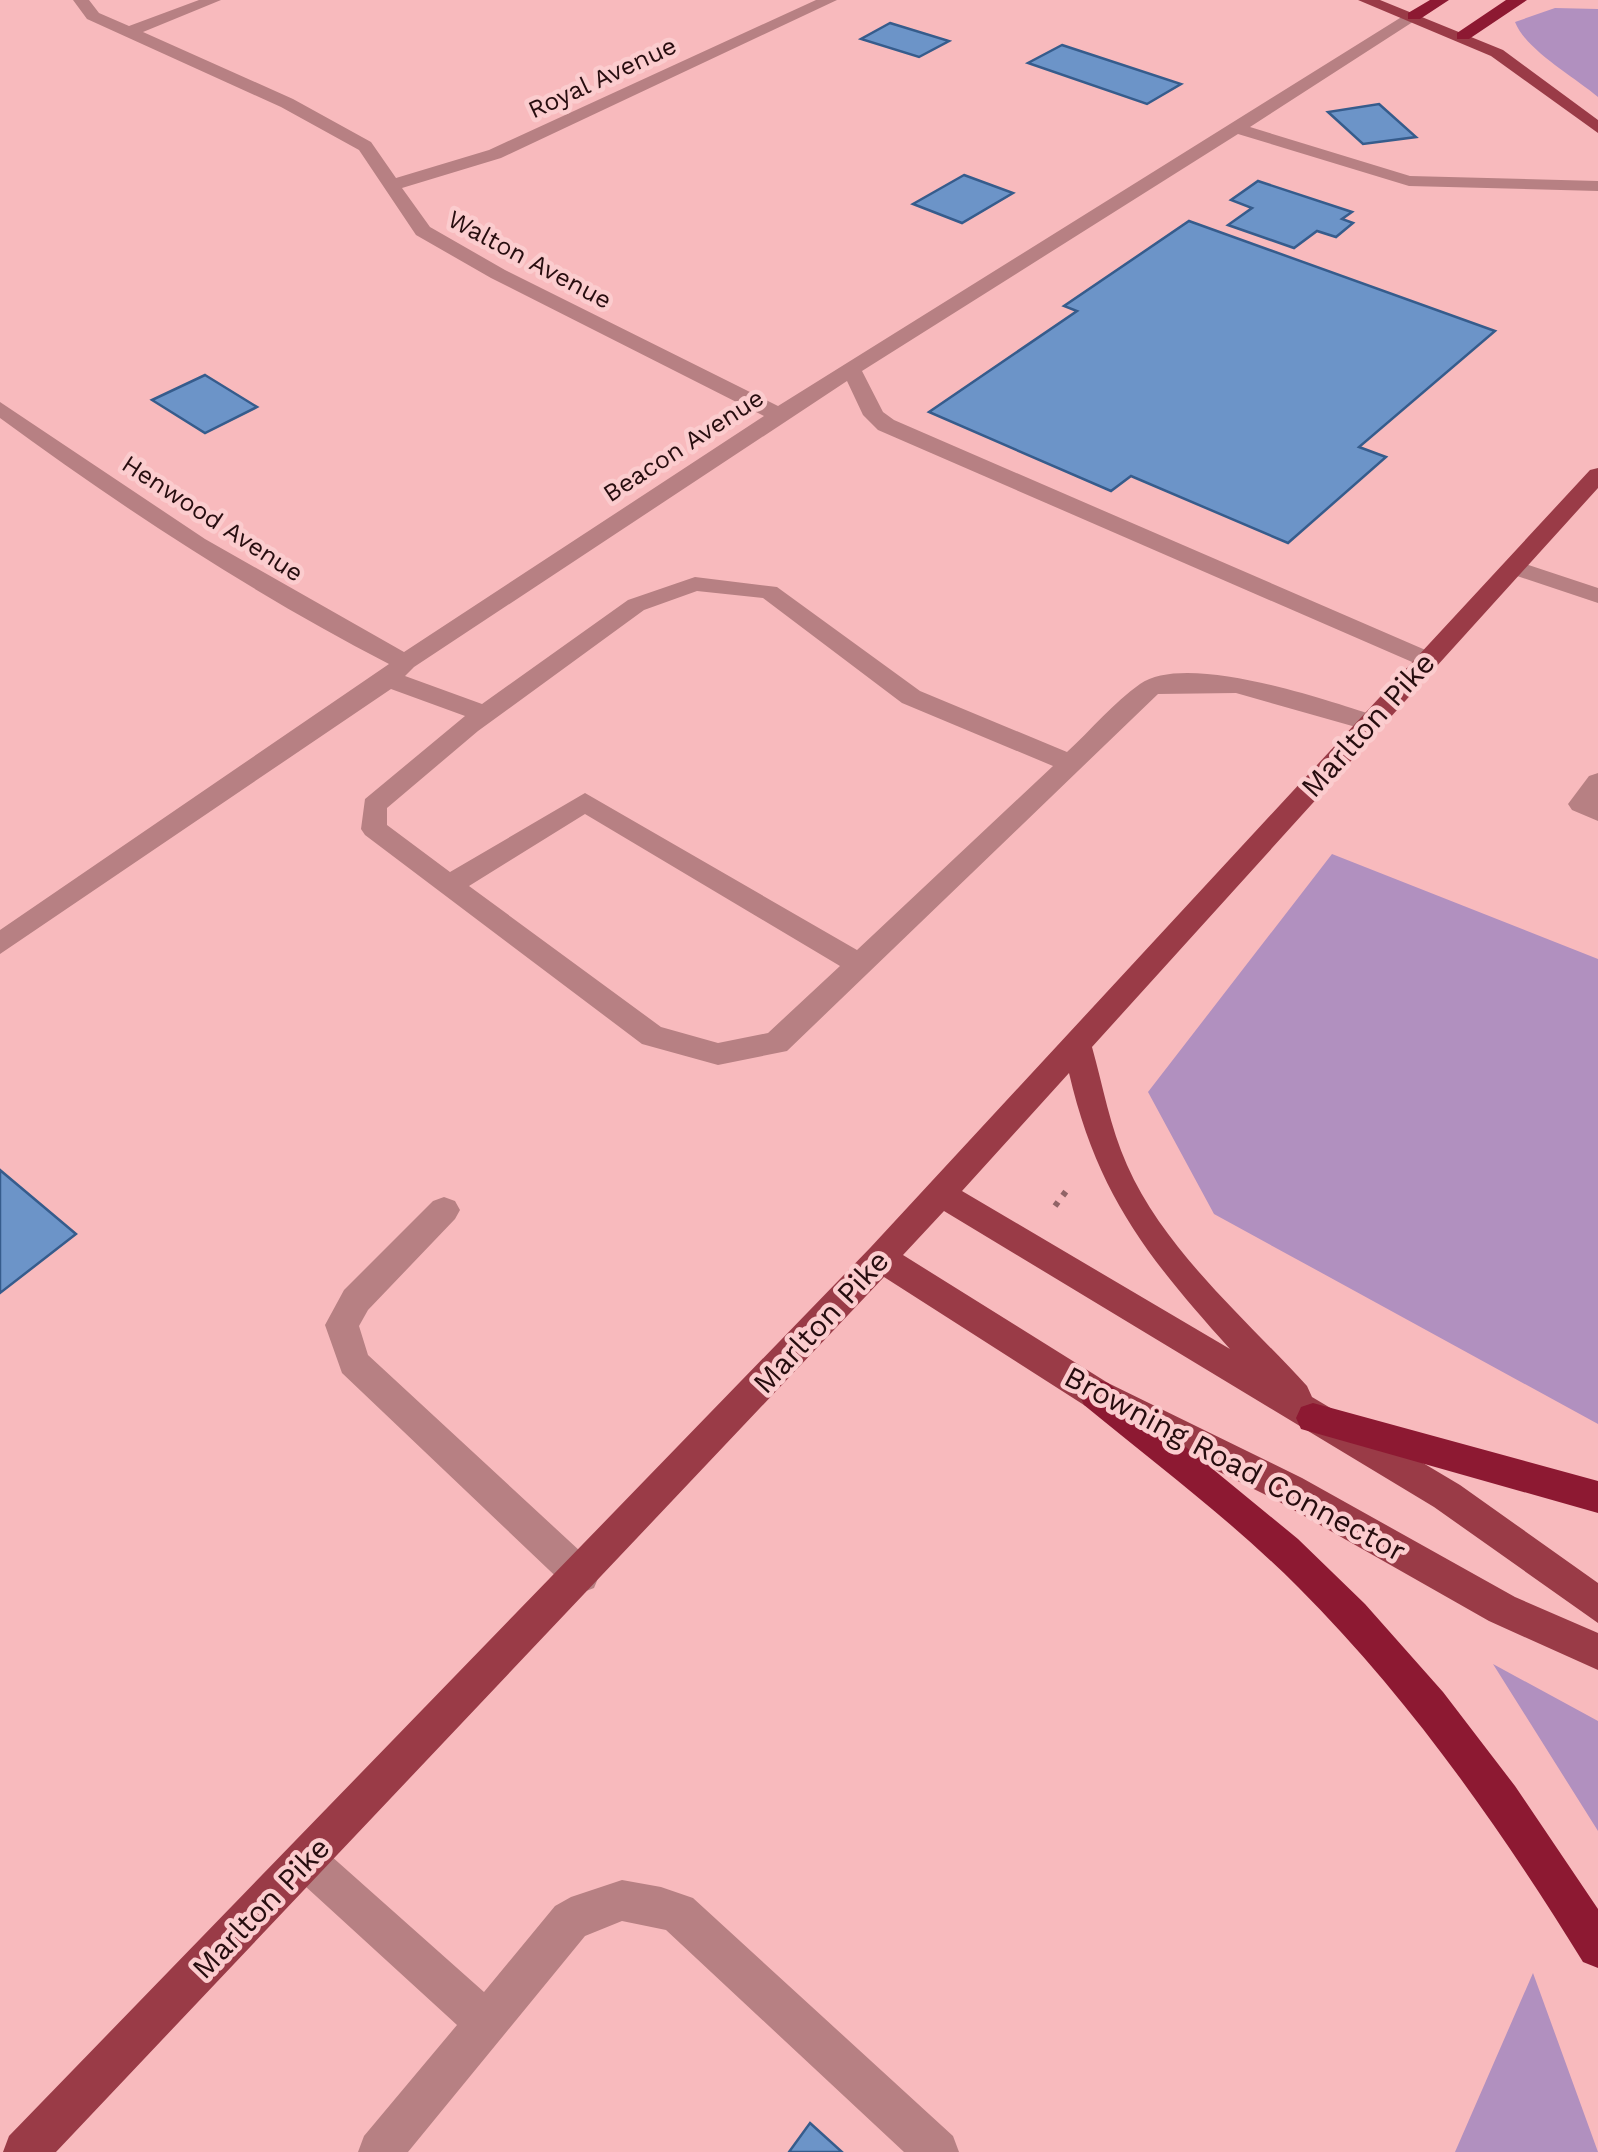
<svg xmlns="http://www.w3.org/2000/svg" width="1598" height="2152" font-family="'Work Sans',sans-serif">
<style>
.green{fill:#b190bf}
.building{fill:#6c94c8;stroke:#365c8c;stroke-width:2.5}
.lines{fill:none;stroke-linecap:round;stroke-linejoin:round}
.path{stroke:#916467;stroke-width:6;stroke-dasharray:5 8;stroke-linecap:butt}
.minor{fill:#b78083;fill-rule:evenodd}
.major{fill:#9a3b47;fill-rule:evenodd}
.highway{fill:#8d1932;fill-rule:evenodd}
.labels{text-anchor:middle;stroke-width:9;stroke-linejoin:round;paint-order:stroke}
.far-street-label{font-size:25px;fill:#270d0f;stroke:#fbccce}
.street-label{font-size:30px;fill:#270d0f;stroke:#fbccce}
</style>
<rect width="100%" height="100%" fill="#f8babd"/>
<path class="green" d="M1555,8L1598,9V97C1573,76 1526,50 1515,22Z
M1332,854L1598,959V1424L1214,1214L1148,1092Z
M1493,1664L1598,1721V1831Z
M1533,1973L1598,2152H1455Z"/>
<path class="building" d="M890,23L949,41L919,57L861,39Z
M1062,45L1181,84L1147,104L1028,63Z
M1379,104L1416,137L1363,144L1328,112Z
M964,175L1013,193L962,223L913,204Z
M1258,181L1352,212L1342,219L1353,223L1336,237L1317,231L1294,248L1228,225L1252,208L1231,200Z
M1189,221L1495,331L1359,447L1386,457L1288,543L1131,476L1111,491L929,412L1077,311L1064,306Z
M205,375L257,407L205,433L152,400Z
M0,1170L76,1234L0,1293Z
M810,2123L842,2152H789Z"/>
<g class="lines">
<path class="path" d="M1055,1206L1067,1190"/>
<path class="minor" d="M73,0H89L99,13L129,26L199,0H221L143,32L293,99L371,142L396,178L489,150L816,0H837L501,158L402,188L430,227L505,270L778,406L1408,13L1422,16L1250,127L1410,176L1598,181V191L1409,186L1238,134L862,371L883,412L894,420L1437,655L1440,660L1437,665H1419L878,430L863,415L847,381L414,667L405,676L482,704L628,600L695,577L777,587L920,691L1067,752C1091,730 1114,702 1140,684C1187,651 1328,701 1379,717L1383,723L1370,731L1236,693L1158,694L787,1051L718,1065L642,1044L365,835L361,829L365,799L465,716L391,689L0,954V930L389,664C252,593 124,509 0,418V402L205,539L404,652L764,416L491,278L416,235L359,150L281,107L87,19ZM697,591L763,598L902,703L1053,766L857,950L585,793L450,872L387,825V808L478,731L644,610ZM585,814L840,966L768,1033L718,1043L661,1027L469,886Z
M1513,560L1598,588V603L1505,572L1501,567Z
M1598,773V821L1572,810L1568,804L1589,776Z
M444,1197L455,1201L460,1210L455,1219L368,1310L359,1326L368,1355L594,1564L599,1576L594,1588L581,1593L568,1588L342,1373L325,1325L344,1290L433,1201Z
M307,1841L321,1847L484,1992L555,1906L571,1897L622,1880L661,1887L693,1898L953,2136L959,2152H904L666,1930L622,1921L585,1936L408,2152H358L364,2136L457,2025L293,1875L287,1861L293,1847Z"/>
<path class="major" d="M1358,0H1380L1503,50L1598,120V133L1491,56Z
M1598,468V488L1092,1047C1103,1086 1110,1127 1127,1165C1165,1251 1246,1319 1307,1386L1312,1397L1460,1485L1598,1583V1623L1434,1507L944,1211L903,1255L1108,1383L1302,1478L1515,1597L1598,1633V1670L1489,1621L1276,1500L1084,1405L884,1277L56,2152H3L9,2136L870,1248L1590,470ZM1069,1073C1097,1194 1148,1258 1230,1349L962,1191Z"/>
<path class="highway" d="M1430,0H1449L1420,19H1408V13Z
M1506,0H1527L1469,39H1457V33Z
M1096,1379L1108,1383L1298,1539L1365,1604L1443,1692L1515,1786L1598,1909V1968L1583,1962C1500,1828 1410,1699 1298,1587C1232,1521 1156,1464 1084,1405L1079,1394L1084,1383Z
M1313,1403L1598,1481V1513L1301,1429L1296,1418L1301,1407Z"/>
</g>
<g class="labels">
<g class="far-street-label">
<text transform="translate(602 77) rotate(-25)" y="9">Royal Avenue</text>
<text transform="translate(530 259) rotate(28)" y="9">Walton Avenue</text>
<text transform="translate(683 445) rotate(-33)" y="9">Beacon Avenue</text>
<text transform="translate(213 518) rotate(33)" y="9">Henwood Avenue</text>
</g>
<g class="street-label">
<text transform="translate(1368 725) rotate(-48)" y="10">Marlton Pike</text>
<text transform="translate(821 1322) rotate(-47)" y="10">Marlton Pike</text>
<text transform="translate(1235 1464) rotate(28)" y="10">Browning Road Connector</text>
<text transform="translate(261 1908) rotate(-46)" y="10">Marlton Pike</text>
</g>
</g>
</svg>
